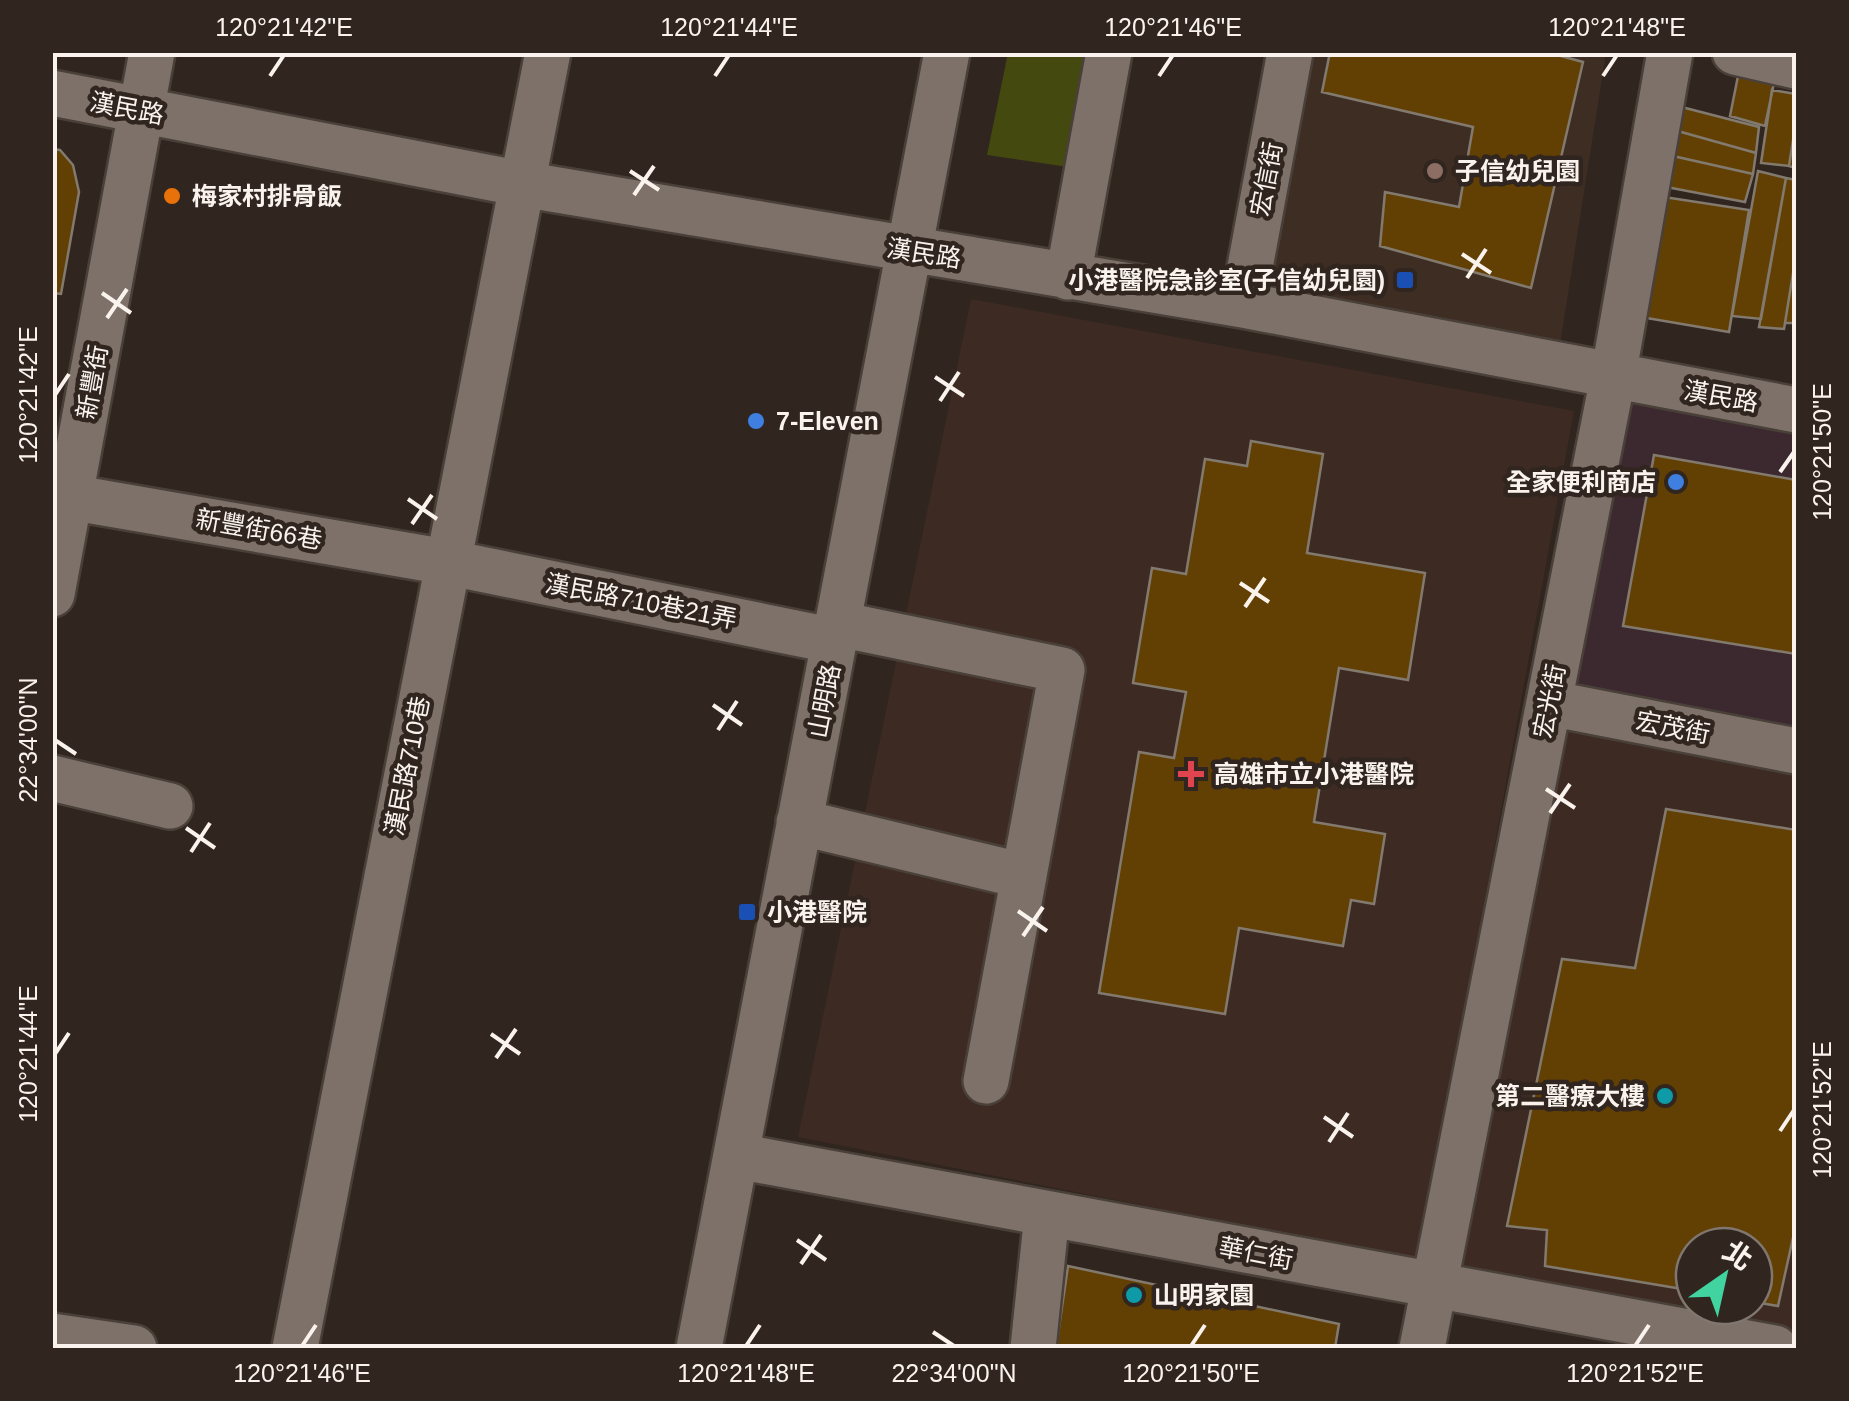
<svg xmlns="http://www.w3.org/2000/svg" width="1849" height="1401" font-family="Helvetica,'Noto Sans TC',sans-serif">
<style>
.commercial{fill:#3c292f}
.built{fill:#3d2d23}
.medical{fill:#3d2a23;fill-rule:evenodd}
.green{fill:#43490f}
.building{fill:#624004;stroke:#837a6f;stroke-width:2.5}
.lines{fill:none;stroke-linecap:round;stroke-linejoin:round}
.minor-casing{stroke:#4a403a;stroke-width:50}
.minor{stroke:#7e7169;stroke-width:45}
.ticks{fill:none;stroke:#f9f2ed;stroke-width:4}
.education-dot{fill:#8d6e63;stroke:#30251f;stroke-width:4}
.food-dot{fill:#e8710a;stroke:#30251f;stroke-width:4}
.transit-dot{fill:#1a4fb4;stroke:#30251f;stroke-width:4}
.shop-dot{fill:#3f7fe0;stroke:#30251f;stroke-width:4}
.health-dot{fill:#e0444e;stroke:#30251f;stroke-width:4}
.culture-dot{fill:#0f9aa8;stroke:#30251f;stroke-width:4}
.labels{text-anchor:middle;stroke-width:9;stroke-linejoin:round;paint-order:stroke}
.street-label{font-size:25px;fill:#f9f2ed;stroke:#30251f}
.poi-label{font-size:25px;font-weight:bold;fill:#f9f2ed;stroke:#30251f;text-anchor:start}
.neatline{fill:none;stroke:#f9f2ed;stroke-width:4}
.ticks-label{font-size:25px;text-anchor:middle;fill:#f9f2ed}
</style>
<rect width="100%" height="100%" fill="#30251f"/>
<path class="commercial" d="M1613,377L1796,410V751L1549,703Z"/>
<path class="built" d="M1311,53H1606L1559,351L1257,289Z"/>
<path class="medical" d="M971,299L1574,411L1419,1260L798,1137Z
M1562,722L1796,766V1335L1451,1271ZM1694,1246H1754V1306H1694Z"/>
<path class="green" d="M1008,53H1089L1068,167L987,155Z"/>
<path class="building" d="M1330,52H1546L1583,62L1531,288L1380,246L1385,192L1459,207L1473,127L1322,92Z
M1742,56L1778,64L1765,126L1730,116Z
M1772,90L1796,94V121L1789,166L1761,163Z
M1670,104L1759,127L1756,153L1663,127Z
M1796,121V168L1789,166Z
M1667,128L1756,153L1753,174L1664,154Z
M52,149L60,150L73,165L79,192L61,294L52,293Z
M1664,154L1753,174L1745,202L1661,186Z
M1758,171L1786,178L1761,319L1732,316Z
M1786,178L1796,180V255L1784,329L1759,327Z
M1651,195L1749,210L1729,332L1629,315Z
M1796,255V323H1785Z
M1251,441L1323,454L1307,553L1425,573L1408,680L1339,668L1314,822L1385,834L1374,904L1351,900L1343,946L1239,928L1225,1014L1099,993L1139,752L1174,758L1186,692L1133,683L1152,568L1186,574L1205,459L1247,466Z
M1654,455L1796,480V654L1623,626Z
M1666,809L1796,830V1224L1778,1306L1754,1302V1246H1694V1291L1545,1266L1547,1230L1507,1226L1562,959L1635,968Z
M1068,1266L1339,1324L1335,1348H1056Z"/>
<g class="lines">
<defs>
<path id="minor" d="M1735,52L1796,66
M52,93L522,184L1243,305L1796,410
M1068,277L1109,52
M1243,305L1290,52
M52,494L446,562L835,641
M52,594L152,52
M839,624L1062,670L986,1081
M1549,703L1796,751
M52,778L170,806
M799,822L1024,876
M737,1156L1775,1348
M52,1336L134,1348
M295,1348L548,52
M699,1348L947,52
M1033,1348L1047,1214
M1422,1348L1613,377L1670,52"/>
</defs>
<use href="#minor" class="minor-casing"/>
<use href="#minor" class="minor"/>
</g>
<path class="ticks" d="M270,76L284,55M715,76L729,55M1159,76L1173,55M1603,76L1617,55M630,171L659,190M634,195L654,166M1462,254L1491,273M1467,278L1486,249M102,293L131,313M107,318L127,289M935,377L964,396M55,395L69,374M940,401L959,372M1780,472L1794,452M408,499L437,519M412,524L432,495M1240,583L1269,602M1245,607L1265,578M713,705L742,725M718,730L737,701M55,740L76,754M1546,789L1575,808M1550,813L1570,784M186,828L215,848M191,852L210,823M1018,911L1047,931M1023,936L1043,907M491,1034L520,1054M55,1054L69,1033M496,1058L516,1029M1324,1117L1353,1137M1780,1131L1794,1110M1329,1142L1348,1113M797,1240L826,1260M801,1264L821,1235M933,1332L954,1346M302,1346L316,1325M746,1346L760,1325M1191,1346L1205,1325M1635,1346L1649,1325"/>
<circle class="education-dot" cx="1435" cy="171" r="10"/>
<circle class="food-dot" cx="172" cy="196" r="10"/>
<g class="transit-dot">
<rect x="1395" y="270" width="20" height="20" rx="5"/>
<rect x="737" y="902" width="20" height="20" rx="5"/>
</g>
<g class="shop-dot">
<circle cx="756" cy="421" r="10"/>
<circle cx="1676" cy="482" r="10"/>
</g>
<path class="health-dot" d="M1186 759h10v10h10v10h-10v10h-10v-10h-10v-10h10z"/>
<g class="culture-dot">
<circle cx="1665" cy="1096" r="10"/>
<circle cx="1134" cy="1295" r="10"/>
</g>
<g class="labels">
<g class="street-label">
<text transform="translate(127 108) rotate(11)" y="9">漢民路</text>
<text transform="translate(1266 179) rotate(-79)" y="9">宏信街</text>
<text transform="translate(924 253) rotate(9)" y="9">漢民路</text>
<text transform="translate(92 382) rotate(-80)" y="9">新豐街</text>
<text transform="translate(1721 396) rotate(10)" y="9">漢民路</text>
<text transform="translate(259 529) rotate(10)" y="9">新豐街66巷</text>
<text transform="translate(641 601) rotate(11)" y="9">漢民路710巷21弄</text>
<text transform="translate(824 701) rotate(-79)" y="9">山明路</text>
<text transform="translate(1549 701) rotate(-79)" y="9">宏光街</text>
<text transform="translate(1673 727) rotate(11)" y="9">宏茂街</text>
<text transform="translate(407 766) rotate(-79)" y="9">漢民路710巷</text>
<text transform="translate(1256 1253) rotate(11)" y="9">華仁街</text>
</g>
<g class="poi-label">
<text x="1455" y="180">子信幼兒園</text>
<text x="192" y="205">梅家村排骨飯</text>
<text x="1385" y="289" text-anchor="end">小港醫院急診室(子信幼兒園)</text>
<text x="776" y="430">7-Eleven</text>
<text x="1656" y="491" text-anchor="end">全家便利商店</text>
<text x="1214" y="783">高雄市立小港醫院</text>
<text x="767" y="921">小港醫院</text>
<text x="1645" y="1105" text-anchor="end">第二醫療大樓</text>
<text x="1154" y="1304">山明家園</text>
</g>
</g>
<rect width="1849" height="1401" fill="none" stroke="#30251f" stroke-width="110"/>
<g transform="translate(1724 1276) rotate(34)"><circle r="48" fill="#30251f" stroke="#807771" stroke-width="2.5"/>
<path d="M0-8L18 38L0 25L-18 38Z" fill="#41d4a1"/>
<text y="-15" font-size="28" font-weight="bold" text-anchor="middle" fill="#f9f2ed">北</text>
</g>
<rect x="55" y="55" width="1739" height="1291" class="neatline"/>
<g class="ticks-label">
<text x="284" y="36">120°21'42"E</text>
<text x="729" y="36">120°21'44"E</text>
<text x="1173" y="36">120°21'46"E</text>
<text x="1617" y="36">120°21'48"E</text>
<text transform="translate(28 395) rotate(-90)" y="9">120°21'42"E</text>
<text transform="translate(1822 452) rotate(-90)" y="9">120°21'50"E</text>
<text transform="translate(28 740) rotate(-90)" y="9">22°34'00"N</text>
<text transform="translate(28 1054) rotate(-90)" y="9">120°21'44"E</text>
<text transform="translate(1822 1110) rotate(-90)" y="9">120°21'52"E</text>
<text x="302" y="1382">120°21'46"E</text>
<text x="746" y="1382">120°21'48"E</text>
<text x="954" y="1382">22°34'00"N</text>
<text x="1191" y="1382">120°21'50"E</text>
<text x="1635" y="1382">120°21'52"E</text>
</g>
</svg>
